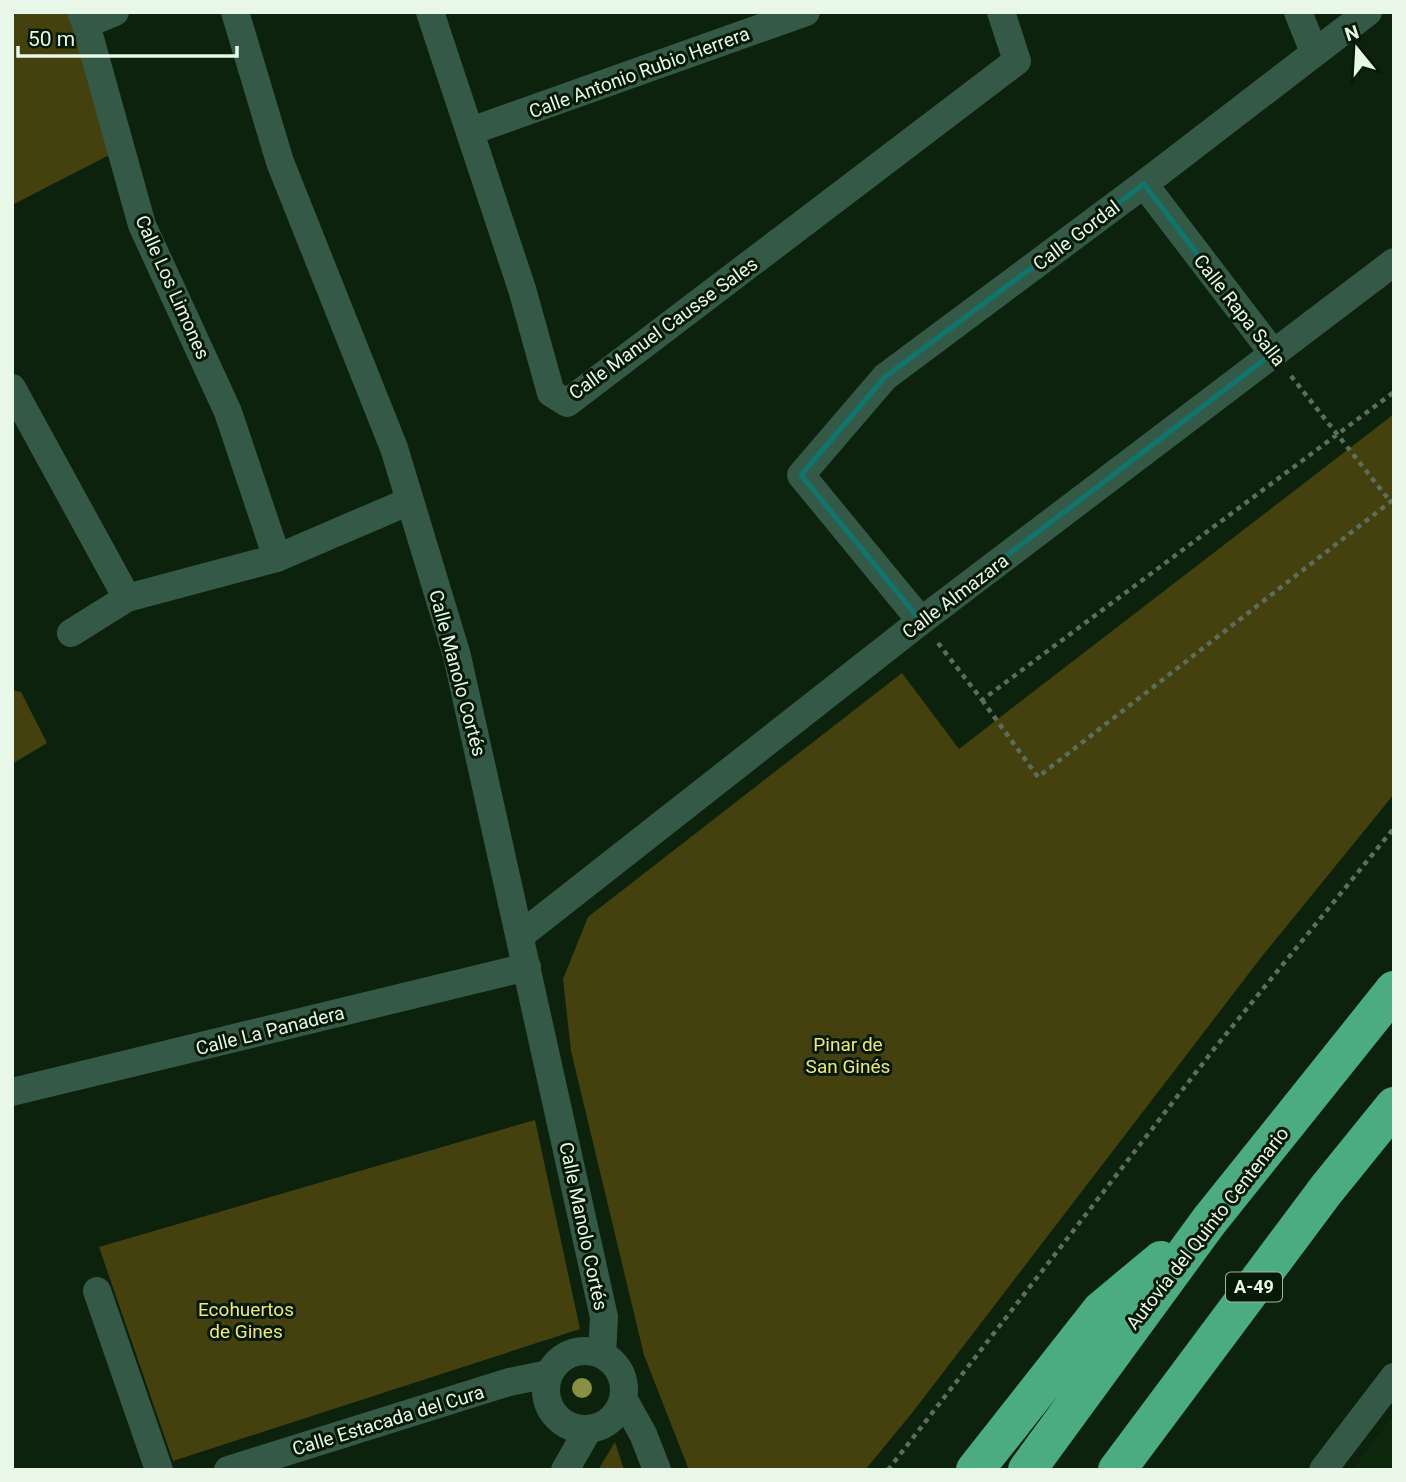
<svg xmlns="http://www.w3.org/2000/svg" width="1406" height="1482" font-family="Roboto,sans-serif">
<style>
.built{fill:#0e280d}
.green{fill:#44410f}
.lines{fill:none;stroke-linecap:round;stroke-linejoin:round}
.path{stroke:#5c6e5b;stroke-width:4.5;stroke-dasharray:5 5;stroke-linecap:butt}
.minor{stroke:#355947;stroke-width:28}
.highway{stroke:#4cac81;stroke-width:38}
.tree{fill:#898f43}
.marked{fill:none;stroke:#0f766e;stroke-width:5;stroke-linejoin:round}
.labels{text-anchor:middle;stroke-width:6;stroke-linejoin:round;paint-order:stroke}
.shield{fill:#051905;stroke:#a5b4a4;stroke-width:2}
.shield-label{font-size:18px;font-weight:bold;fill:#e9f7e8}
.street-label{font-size:19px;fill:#e9f7e8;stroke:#051905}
.park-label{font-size:19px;fill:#efe870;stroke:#051905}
</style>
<rect width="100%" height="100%" fill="#0d220d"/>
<path class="built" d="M1394,1415V1470H1352Z"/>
<path class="green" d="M12,12H81L121,149L12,205Z
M1394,414V794L1263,955L912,1413L865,1470H689L644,1355L571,1051L563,979L588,917L902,673L959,749Z
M12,690L21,692L47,743L12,764Z
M535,1120L580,1329L173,1461L99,1247Z
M615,1442L624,1470H598Z"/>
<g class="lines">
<path class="path" d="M1291,376L1390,501
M938,643L982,700L1394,392
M982,700L1038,777L1394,499
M888,1470L1214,1049L1394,828"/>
<path class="minor" d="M81,12L86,24L142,225L228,412L277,558
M235,12L280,162L394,448L457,656L604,1317L602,1355
M430,12L522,289L551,393L567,403L1017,61L1001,12
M1298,12L1314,52
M86,24L115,12
M471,131L806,12
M1144,184L1273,353
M12,388L127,598
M921,621L801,475L885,377L1144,184L1368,12
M71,633L127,598L277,558L410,501
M521,935L921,621L1394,262
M12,1092L527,967
M97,1291L159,1470
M546 1390a39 39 0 1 1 78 0a39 39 0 1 1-78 0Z
M624,1400L643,1434L657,1470
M228,1470L509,1382L549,1374
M565,1470L588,1430
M1323,1470L1394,1377"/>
<path class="highway" d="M975,1470L1101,1310L1161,1260
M1027,1470L1209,1221L1394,990
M1117,1470L1326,1190L1394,1106"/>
</g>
<circle class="tree" cx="582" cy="1388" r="10"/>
<path class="marked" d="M1144,184L1273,353L921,621L801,475L885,377Z"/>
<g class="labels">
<rect class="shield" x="1226" y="1272.5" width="56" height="29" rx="5"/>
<g class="shield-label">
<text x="1254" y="1293">A-49</text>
</g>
<g class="street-label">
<text transform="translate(639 72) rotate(-20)" y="7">Calle Antonio Rubio Herrera</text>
<text transform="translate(1076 235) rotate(-37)" y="7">Calle Gordal</text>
<text transform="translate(173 287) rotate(66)" y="7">Calle Los Limones</text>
<text transform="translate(1240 310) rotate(52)" y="7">Calle Rapa Salla</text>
<text transform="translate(663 328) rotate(-36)" y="7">Calle Manuel Causse Sales</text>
<text transform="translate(955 596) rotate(-37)" y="7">Calle Almazara</text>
<text transform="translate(458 673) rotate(75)" y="7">Calle Manolo Cortés</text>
<text transform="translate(270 1030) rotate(-14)" y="7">Calle La Panadera</text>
<text transform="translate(584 1226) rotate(78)" y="7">Calle Manolo Cortés</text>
<text transform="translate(1207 1228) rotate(-52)" y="7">Autovía del Quinto Centenario</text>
<text transform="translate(388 1420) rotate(-17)" y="7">Calle Estacada del Cura</text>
</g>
<g class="park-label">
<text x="848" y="1051">Pinar de<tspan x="848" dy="22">San Ginés</tspan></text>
<text x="246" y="1316">Ecohuertos<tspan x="246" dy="22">de Gines</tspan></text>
</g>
</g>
<rect width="1406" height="1482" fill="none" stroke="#e9f7e8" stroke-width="28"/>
<g transform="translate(1357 49) rotate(342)" stroke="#051905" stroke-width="5" paint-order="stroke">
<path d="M0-5L12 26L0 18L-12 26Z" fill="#e9f7e8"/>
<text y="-10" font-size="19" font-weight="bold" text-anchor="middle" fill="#e9f7e8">N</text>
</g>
<path d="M18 46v10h219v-10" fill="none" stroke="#e9f7e8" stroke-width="3.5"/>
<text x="28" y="46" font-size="21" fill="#e9f7e8" stroke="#051905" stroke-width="5" paint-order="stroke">50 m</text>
</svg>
